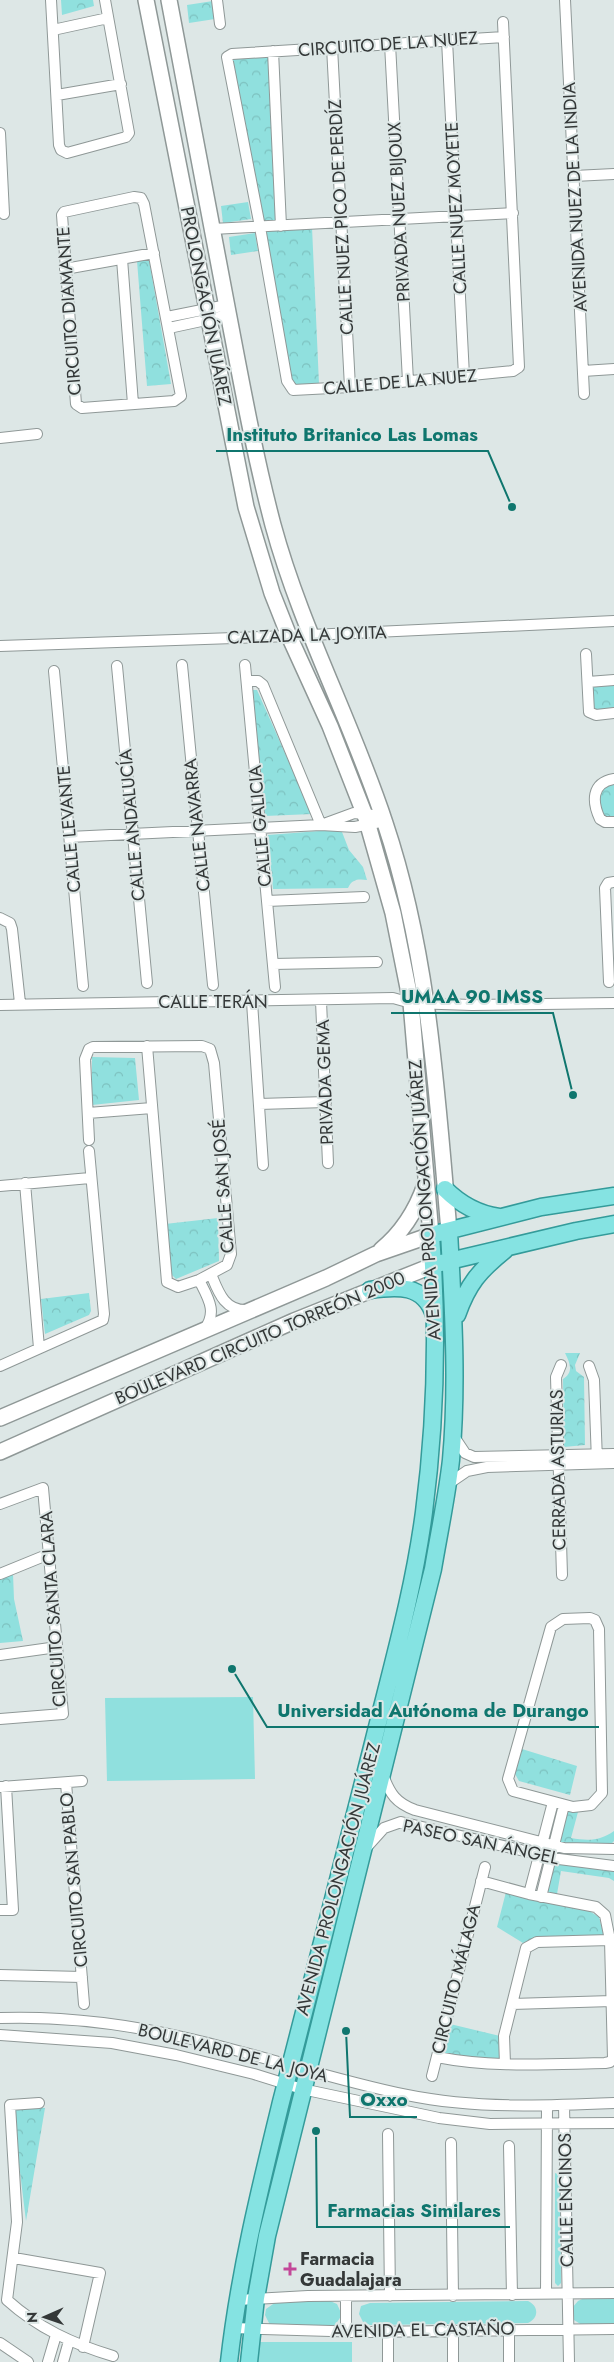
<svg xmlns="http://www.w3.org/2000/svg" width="614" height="2362" font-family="Jost,sans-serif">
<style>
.grass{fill:#90e0de}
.park{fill:url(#park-crowns)}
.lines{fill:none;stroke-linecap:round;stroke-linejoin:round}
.street-casing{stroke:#8f9897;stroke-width:12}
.secondary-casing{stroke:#8f9897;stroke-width:18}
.primary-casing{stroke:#349b9a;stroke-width:19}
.street{stroke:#fff;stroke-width:10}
.secondary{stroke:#fff;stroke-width:15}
.primary{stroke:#85e3e2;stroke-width:16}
.poi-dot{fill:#c24798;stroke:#dde7e6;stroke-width:2}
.labels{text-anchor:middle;stroke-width:4;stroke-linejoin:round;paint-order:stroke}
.street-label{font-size:18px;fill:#343838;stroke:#dde7e6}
.poi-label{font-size:18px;font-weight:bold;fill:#343838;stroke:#dde7e6;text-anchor:start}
.leader{fill:none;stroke:#0f766e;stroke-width:2}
.callout-dot{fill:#0f766e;stroke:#dde7e6;stroke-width:2}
.callout-label{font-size:19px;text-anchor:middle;font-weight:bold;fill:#0f766e;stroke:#dde7e6;stroke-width:4;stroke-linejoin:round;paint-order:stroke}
</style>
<defs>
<pattern id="park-crowns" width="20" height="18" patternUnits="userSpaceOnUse" patternTransform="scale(1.25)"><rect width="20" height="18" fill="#90e0de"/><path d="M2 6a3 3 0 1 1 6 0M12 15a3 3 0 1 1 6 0" fill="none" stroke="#7dc1bf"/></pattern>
</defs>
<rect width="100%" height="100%" fill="#dde7e6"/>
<path class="grass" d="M253,1697L255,1779L107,1781L105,1698Z
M555,2173L560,2175L561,2283L558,2286L555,2283Z
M582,2299H614V2324L582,2325L574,2320L572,2308L578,2301Z
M330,2301L337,2304L342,2315L335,2325L328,2327L270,2325L265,2315L266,2309L276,2302Z
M528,2301C539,2306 539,2318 528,2323L370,2325L363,2322L359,2314L361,2306L370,2303Z
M257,2342H352V2362H255Z"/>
<path class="park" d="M61,0H93L94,6L62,15Z
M213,1L215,19L189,23L187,5Z
M271,52L279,223L262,225L231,56Z
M248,202L251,219L223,223L221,206Z
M312,227L319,384L295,386L289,380L264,230Z
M255,233L258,251L231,255L229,237Z
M149,260L171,384L147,386L137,261Z
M614,682V712L594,714L589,684Z
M252,690H257L312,814L265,816Z
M614,781V820L606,821L597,800L605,782Z
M332,830L342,832L349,850L363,867L367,880C358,879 352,879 348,888L273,889L268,835Z
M92,1057L135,1058L139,1100L92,1105Z
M218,1218L219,1261L176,1279L171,1274L165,1224Z
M89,1293L91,1311L89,1315L45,1334L41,1299Z
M565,1353H580L575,1365L576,1371L584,1377L585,1445L564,1447L563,1379C574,1372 570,1363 565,1353Z
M13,1574L14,1599L23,1641L0,1643V1580Z
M522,1749L577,1766L570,1795L519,1781L515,1774Z
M566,1808L578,1812L571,1838C588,1841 600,1841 614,1831V1841L608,1847L556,1844Z
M552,1860L614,1868V1881L609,1878L561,1871L557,1894L545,1892Z
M506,1892L586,1909L599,1917L604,1936L537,1938L523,1943L497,1927Z
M450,2024L500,2036L501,2061L440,2055Z
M12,2107L45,2108L26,2221Z"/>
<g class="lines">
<defs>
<path id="street" d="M51,0L59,145L61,150L67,153L126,137L129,133L105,0
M217,0L220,24
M565,0L584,394
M503,22L519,367L513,371L350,387L293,390L287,381L260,227L227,57L232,54L504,37
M53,30L108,18
M447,40L464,376
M390,44L408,381
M332,47L350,387
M273,51L281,226
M57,95L121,84
M0,133L4,214
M574,176L614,174
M134,197L141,198L144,204L181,396L174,401L82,408L76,404L62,215L64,212Z
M212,229L513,213
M122,259L133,404
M65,269L154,253
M167,317L227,305
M169,328L229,315
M583,371L614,369
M0,438L37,434
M0,646L289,636L614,621
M586,654L589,712L596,715L614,713
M182,665L213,985
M245,665L275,987
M117,666L147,983
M54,671L83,986
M247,681H258L263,685L321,825
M588,682L614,680
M614,779C591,783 592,802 600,819L605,822H614
M324,824L354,813L382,816
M69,837L321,825L355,827L385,821
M267,901L364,897
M0,918L10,923L12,929L20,1003
M273,964L377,962
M609,982L605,888L608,883L614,882
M321,1001L328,1163
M252,1002L263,1165
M0,1005L393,998L411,1003L472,1005L614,1003
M259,1104L326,1102
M88,1113L152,1108
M89,1140L85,1059L89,1049L93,1047L202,1046L210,1049L214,1063L231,1254L227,1265L199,1280L178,1287L167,1282L147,1046
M25,1183L39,1348
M0,1186L90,1178
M211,1274C218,1291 224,1311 247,1310
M199,1280C208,1298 218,1312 204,1330
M561,1365L556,1377L562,1575
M0,1366L103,1320L104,1314L89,1151
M589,1366L594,1380L597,1461
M455,1438L465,1453L474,1457L614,1454
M448,1484L467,1471L487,1467L614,1463
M0,1504L43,1488L63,1714L0,1719
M0,1574L49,1554
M590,1618L595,1620L599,1629L602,1793L591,1805L573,1807L513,1791L508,1779L551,1627L563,1619Z
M0,1655L57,1647
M383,1775C390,1794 396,1803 415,1810L564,1848L614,1849
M66,1783L84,2004
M1,1787L82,1781
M366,1848L384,1828L401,1822L559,1859L614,1866
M529,1894L553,1802
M541,1897L564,1805
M0,1910H13L6,1786
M0,1975L82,1977
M512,2004L612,2001
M0,2018C62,2016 127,2024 187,2038C261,2055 333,2080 407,2095C475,2109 545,2106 614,2103
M0,2035L112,2043L176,2055L254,2074L302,2089L439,2118L490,2124L614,2123
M437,2057C492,2068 549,2064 605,2063L610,2062L613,2058L610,1940L605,1915L596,1907L529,1894L481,1881
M505,2064L504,2036L526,1948L537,1942L610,1940
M432,2076L485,1867
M39,2103L10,2105L17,2222L7,2300C38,2328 73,2344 113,2356
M564,2105L569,2362
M388,2134L390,2296
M451,2143L453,2296
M509,2146L512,2295
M14,2258L100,2273L83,2347
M546,2294L547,2106
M346,2296V2332
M237,2300L308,2296L614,2293
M233,2328L365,2332L614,2329
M453,2330V2362
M388,2331V2362
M0,2343L28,2362
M48,2362L56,2335
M63,2362L69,2341
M509,2362V2330"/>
<path id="secondary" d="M169,0C188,102 208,204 227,307C241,380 254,453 273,525C301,628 352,722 385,823C429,954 437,1095 449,1231
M381,1250C403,1232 416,1211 425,1185
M0,1418L326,1278L376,1254L431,1235L411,1003L393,913L366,818L330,726L289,636L272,593L246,507L146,0
M0,1452L294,1321L434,1265"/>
<path id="primary" d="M445,1189C460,1204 478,1214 499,1217
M441,1263L576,1231L614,1224
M370,1290C397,1286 424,1284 434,1315
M457,1315C468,1284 479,1271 505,1250
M229,2362C239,2273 260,2188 281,2102C313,1972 348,1844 380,1715C397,1648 415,1581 424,1512C436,1420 438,1328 431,1235L541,1207L614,1196
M249,2362L256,2298L267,2236L433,1569C439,1533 447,1496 451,1460C458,1383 453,1308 449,1231"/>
</defs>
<use href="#street" class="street-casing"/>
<use href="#secondary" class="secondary-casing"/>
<use href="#primary" class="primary-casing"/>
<use href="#street" class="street"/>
<use href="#secondary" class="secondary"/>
<use href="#primary" class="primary"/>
</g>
<path class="poi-dot" d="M287.5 2261.5h5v5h5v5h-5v5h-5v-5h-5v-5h5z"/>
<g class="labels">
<g class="street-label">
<text transform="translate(388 44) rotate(-4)" y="6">CIRCUITO DE LA NUEZ</text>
<text transform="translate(575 197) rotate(-93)" y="6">AVENIDA NUEZ DE LA INDIA</text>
<text transform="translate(456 208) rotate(-93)" y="6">CALLE NUEZ MOYETE</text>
<text transform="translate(399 212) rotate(-93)" y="6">PRIVADA NUEZ BIJOUX</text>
<text transform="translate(341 217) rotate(-93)" y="6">CALLE NUEZ PICO DE PERDÍZ</text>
<text transform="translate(206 306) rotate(79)" y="6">PROLONGACIÓN JUÁREZ</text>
<text transform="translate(69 311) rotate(-94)" y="6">CIRCUITO DIAMANTE</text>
<text transform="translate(400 382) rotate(-5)" y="6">CALLE DE LA NUEZ</text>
<text transform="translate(307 635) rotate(-2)" y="6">CALZADA LA JOYITA</text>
<text transform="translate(132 825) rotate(-95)" y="6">CALLE ANDALUCÍA</text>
<text transform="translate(197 825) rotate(-96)" y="6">CALLE NAVARRA</text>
<text transform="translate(260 826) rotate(-95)" y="6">CALLE GALICIA</text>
<text transform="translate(69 829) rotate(-95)" y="6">CALLE LEVANTE</text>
<text x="213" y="1008">CALLE TERÁN</text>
<text transform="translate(325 1082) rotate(-92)" y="6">PRIVADA GEMA</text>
<text transform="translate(223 1186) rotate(-94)" y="6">CALLE SAN JOSÉ</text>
<text transform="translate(425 1200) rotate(-94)" y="6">AVENIDA PROLONGACIÓN JUÁREZ</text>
<text transform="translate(260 1338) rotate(-23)" y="6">BOULEVARD CIRCUITO TORREÓN 2000</text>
<text transform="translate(558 1470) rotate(-91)" y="6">CERRADA ASTURIAS</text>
<text transform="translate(53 1609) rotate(-94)" y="6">CIRCUITO SANTA CLARA</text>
<text transform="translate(481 1842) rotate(12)" y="6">PASEO SAN ÁNGEL</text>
<text transform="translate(338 1879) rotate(-75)" y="6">AVENIDA PROLONGACIÓN JUÁREZ</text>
<text transform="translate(74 1880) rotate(-95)" y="6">CIRCUITO SAN PABLO</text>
<text transform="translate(456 1979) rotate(-76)" y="6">CIRCUITO MÁLAGA</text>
<text transform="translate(233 2053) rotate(14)" y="6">BOULEVARD DE LA JOYA</text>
<text transform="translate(566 2200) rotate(-91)" y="6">CALLE ENCINOS</text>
<text transform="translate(423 2330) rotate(-1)" y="6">AVENIDA EL CASTAÑO</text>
</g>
<g class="poi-label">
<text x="300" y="2265">Farmacia<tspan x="300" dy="21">Guadalajara</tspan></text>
</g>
</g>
<path class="leader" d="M512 507L488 451H216M573 1095L553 1013H391M232 1669L267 1727H599M346 2031L350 2117H417M316 2131L317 2227H510"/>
<g class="callout-dot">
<circle cx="512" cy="507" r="5"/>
<circle cx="573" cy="1095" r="5"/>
<circle cx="232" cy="1669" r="5"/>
<circle cx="346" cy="2031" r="5"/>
<circle cx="316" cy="2131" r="5"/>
</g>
<g class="callout-label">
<text x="352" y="441">Instituto Britanico Las Lomas</text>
<text x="472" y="1003">UMAA 90 IMSS</text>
<text x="433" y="1717">Universidad Autónoma de Durango</text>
<text x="384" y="2106">Oxxo</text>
<text x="414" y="2217">Farmacias Similares</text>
</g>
<g transform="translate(45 2317) rotate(268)" stroke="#dde7e6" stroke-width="4" paint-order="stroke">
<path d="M0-4L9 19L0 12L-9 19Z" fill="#343838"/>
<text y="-8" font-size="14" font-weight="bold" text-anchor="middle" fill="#343838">N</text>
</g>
</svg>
